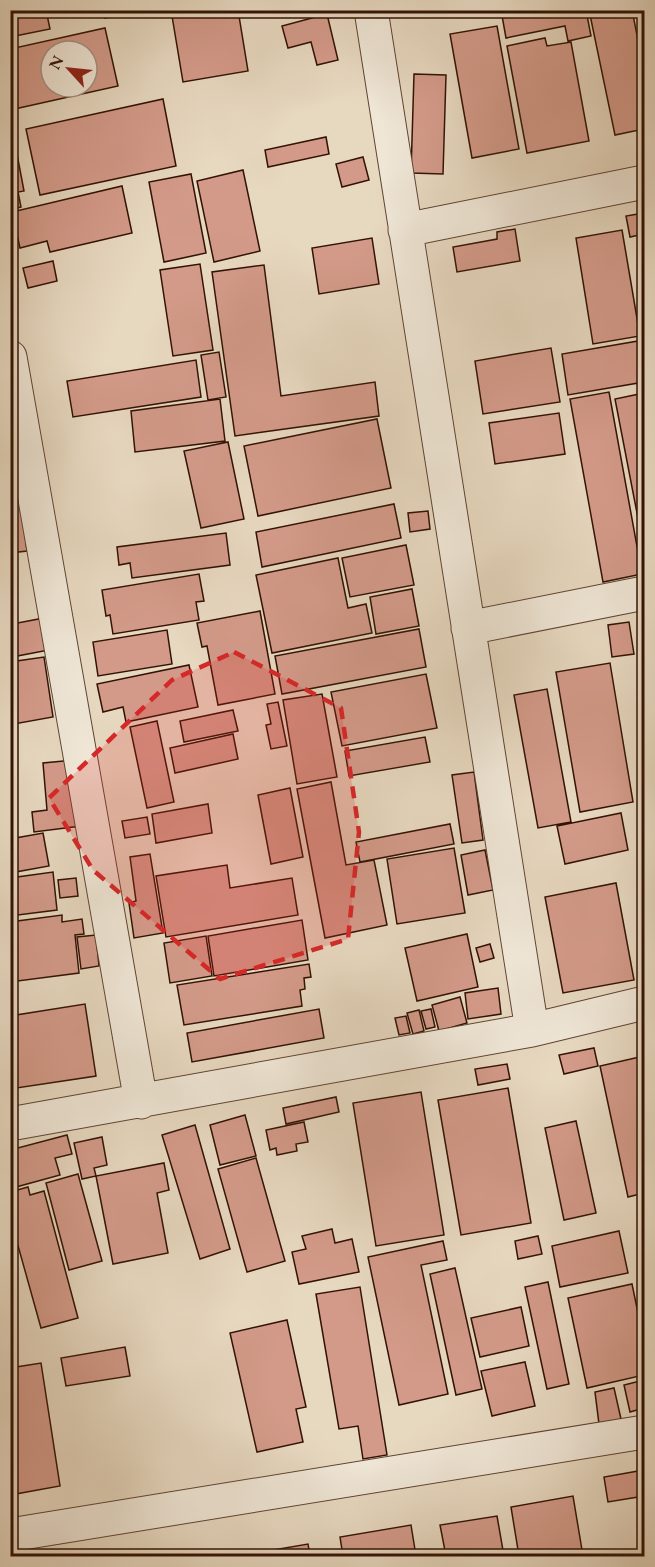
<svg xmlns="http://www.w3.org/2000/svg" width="655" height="1567" font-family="'EB Garamond',serif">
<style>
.building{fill:#d39a89;stroke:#321204;stroke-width:1.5;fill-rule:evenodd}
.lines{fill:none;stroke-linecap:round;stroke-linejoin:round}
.minor-casing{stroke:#5f4433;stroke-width:35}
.minor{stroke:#efe6d6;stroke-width:33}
.marked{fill:#d62828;fill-opacity:0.2;stroke:#d62828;stroke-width:4.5;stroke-dasharray:12 8;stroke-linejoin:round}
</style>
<rect width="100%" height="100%" fill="#e7d8c0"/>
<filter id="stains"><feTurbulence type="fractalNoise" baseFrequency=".00333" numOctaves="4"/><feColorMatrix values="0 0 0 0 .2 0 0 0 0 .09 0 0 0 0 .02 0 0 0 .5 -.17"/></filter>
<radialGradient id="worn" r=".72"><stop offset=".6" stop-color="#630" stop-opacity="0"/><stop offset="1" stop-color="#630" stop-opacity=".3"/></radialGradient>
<path class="building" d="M10,10H46L50,29L10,37Z
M103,10H136L105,18Z
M171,10H238L248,71L183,82Z
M501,10H586L591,36L568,41L565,26L506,38Z
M589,10H632L644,70V129L615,135Z
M638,10H644V20L640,21Z
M327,14L338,60L317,65L311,42L288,48L282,26Z
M497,26L519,149L472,158L450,34Z
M105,28L118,86L10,110V49ZM51,51H87V87H51Z
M545,38L547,46L571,42L589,141L527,153L507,46Z
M414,74L446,75L443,174L411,173Z
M163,99L176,166L40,195L26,129Z
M10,133H13L24,191L18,192L21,207L10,210Z
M326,137L329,154L268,167L265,150Z
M363,157L369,180L342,187L336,164Z
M243,170L260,251L214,262L197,181Z
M191,174L206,253L164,262L149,182Z
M122,186L132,233L50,252L47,241L20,248L12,212Z
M644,213V234L630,237L626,216Z
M515,229L520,261L457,272L453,247L497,239V232Z
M622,230L640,336L593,344L576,238Z
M372,238L379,284L319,294L312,248Z
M53,261L57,281L28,288L23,268Z
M200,264L213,350L173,356L160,270Z
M264,265L281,396L375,382L379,416L235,436L212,272Z
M644,340V382L568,395L562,354Z
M551,348L560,402L483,414L475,361Z
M219,352L226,397L208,400L201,355Z
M196,360L201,397L73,417L67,381Z
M609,392L642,574L603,582L570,399Z
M644,393V539H642L615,399Z
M220,399L225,441L135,452L131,411Z
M559,413L565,454L495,464L489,423Z
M377,419L391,488L258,516L244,446Z
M228,442L244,519L201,528L184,451Z
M21,500L27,551L10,553V502Z
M394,504L401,538L262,567L256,532Z
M428,511L430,529L410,532L408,513Z
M226,533L230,565L132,578L130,563L119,565L117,547Z
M406,545L414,585L350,597L342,558Z
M338,558L348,608L366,604L372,633L272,653L256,575Z
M199,574L204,601L196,602L199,620L113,634L110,615L106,616L102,590Z
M412,589L419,626L376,634L370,597Z
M260,611L275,694L218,705L207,646L202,647L197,623Z
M44,618L49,650L17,656L12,624Z
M629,622L634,654L612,657L608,625Z
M419,629L426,667L282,694L275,656Z
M167,630L172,664L98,676L93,642Z
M44,657L53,717L14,724L10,712V662Z
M610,663L633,802L580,812L556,672Z
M189,665L198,707L126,722L123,707L103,712L97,684Z
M426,674L437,728L342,746L331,692Z
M547,689L571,822L538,828L514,695Z
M322,694L337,777L297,784L283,700Z
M278,702L287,746L271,749L266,725L271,724L267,704Z
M233,710L238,731L184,742L180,721Z
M157,721L174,802L147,808L130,727Z
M233,734L238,759L175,773L170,748Z
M425,737L430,762L349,776L345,751Z
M74,760L81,826L34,832L32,812L47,810L43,763Z
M474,772L483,840L462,843L452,775Z
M331,782L346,865L374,860L387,925L325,938L297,789Z
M290,788L303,857L271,864L258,795Z
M208,804L212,833L156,843L152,814Z
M621,813L628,850L565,864L557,826Z
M147,817L150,834L125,838L122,821Z
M450,824L454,844L360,862L356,842Z
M43,833L49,866L10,873V839Z
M454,848L465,913L397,924L387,859Z
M485,850L493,890L468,895L461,855Z
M150,854L163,933L134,938L129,903L136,901L130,857Z
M227,865L230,888L292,878L298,915L166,937L156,876Z
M53,872L57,910L10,916V878Z
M76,878L78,896L60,898L58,880Z
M616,883L634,980L563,993L545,897Z
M62,915V922L82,919L84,934L75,935L79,973L10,982V922Z
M302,920L308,960L214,976L208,936Z
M467,934L478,987L417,1001L405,948Z
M96,935L99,966L81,969L77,937Z
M206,936L212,976L170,983L164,943Z
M490,944L494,958L480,962L476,948Z
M309,964L311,977L304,978L305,989L300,990L302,1006L184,1025L177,985Z
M498,988L501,1014L468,1019L465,993Z
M460,997L467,1023L439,1031L432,1005Z
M85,1004L96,1076L10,1089V1016Z
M319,1009L324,1038L192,1062L187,1033Z
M431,1009L435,1027L426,1029L421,1011Z
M419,1010L424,1031L413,1034L407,1013Z
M406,1016L410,1033L399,1035L395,1018Z
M594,1048L598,1066L564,1074L559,1055Z
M644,1056V1193L628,1197L600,1066Z
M507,1064L510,1079L478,1085L475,1069Z
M508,1088L531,1223L461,1235L438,1100Z
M421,1092L444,1235L376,1246L353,1103Z
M336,1097L339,1112L286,1124L283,1108Z
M245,1115L256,1156L220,1165L210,1125Z
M576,1121L596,1213L564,1220L545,1128Z
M304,1122L308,1142L296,1144L297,1151L277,1155L276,1148L270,1150L266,1130Z
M195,1125L230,1249L200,1259L162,1135Z
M67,1135L72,1154L55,1158L60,1175L16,1187L10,1164V1150Z
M102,1137L107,1165L94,1168L96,1176L82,1179L74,1143Z
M256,1158L285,1261L247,1272L218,1169Z
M164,1163L169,1190L157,1193L168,1253L113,1264L96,1176Z
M78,1174L102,1261L69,1270L46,1183Z
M28,1187L30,1195L44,1191L78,1318L41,1328L10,1217V1192Z
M644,1226V1260L638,1227Z
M332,1229L335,1243L352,1239L359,1272L299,1284L292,1252L306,1249L302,1236Z
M619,1231L628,1273L560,1287L552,1246Z
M538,1236L542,1254L518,1259L515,1241Z
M443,1241L447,1260L421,1265L448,1394L399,1405L368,1257Z
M455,1268L482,1389L456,1395L430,1274Z
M548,1282L569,1384L547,1389L525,1287Z
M632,1284L644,1342V1375L587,1388L568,1298Z
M360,1287L387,1455L363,1459L358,1426L339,1429L316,1294Z
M521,1307L529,1346L480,1357L471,1318Z
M287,1320L306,1407L296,1409L303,1442L257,1452L230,1333Z
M125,1347L130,1376L66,1386L61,1358Z
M525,1362L535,1406L492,1416L481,1371Z
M41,1363L60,1486L10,1495V1368Z
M644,1380V1408L630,1412L624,1385Z
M614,1388L621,1419L599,1424L595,1392Z
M644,1470V1496L608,1502L604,1477Z
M573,1496L583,1556H519L511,1507Z
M497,1516L504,1556H446L440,1525Z
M411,1525L416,1556H343L340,1537Z
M308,1544L310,1556H250L249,1554Z"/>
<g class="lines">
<defs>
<path id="minor" d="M371,10L532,1030
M405,230L644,182
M10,357L141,1102
M468,628L644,593
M10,1124L532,1030L644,1003
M10,1535L644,1432"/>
</defs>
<use href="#minor" class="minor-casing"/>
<use href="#minor" class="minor"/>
</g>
<path class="marked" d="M234,652L341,708L359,832L348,939L220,979L93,870L49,798L172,680Z"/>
<rect width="655" height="1567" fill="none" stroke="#e7d8c0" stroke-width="36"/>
<rect x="12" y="12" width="631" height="1543" fill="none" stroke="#321204" stroke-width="3"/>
<rect x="18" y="18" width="619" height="1531" fill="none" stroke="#321204" stroke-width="1.5"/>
<g transform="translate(69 69) rotate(297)"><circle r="28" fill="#efe6d6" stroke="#a39182" stroke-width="1.5"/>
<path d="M0-4.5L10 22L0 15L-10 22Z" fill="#8f2418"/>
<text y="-9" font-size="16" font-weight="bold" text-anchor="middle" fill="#321204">N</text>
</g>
<rect width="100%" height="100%" filter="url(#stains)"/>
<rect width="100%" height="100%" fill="url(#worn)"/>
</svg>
